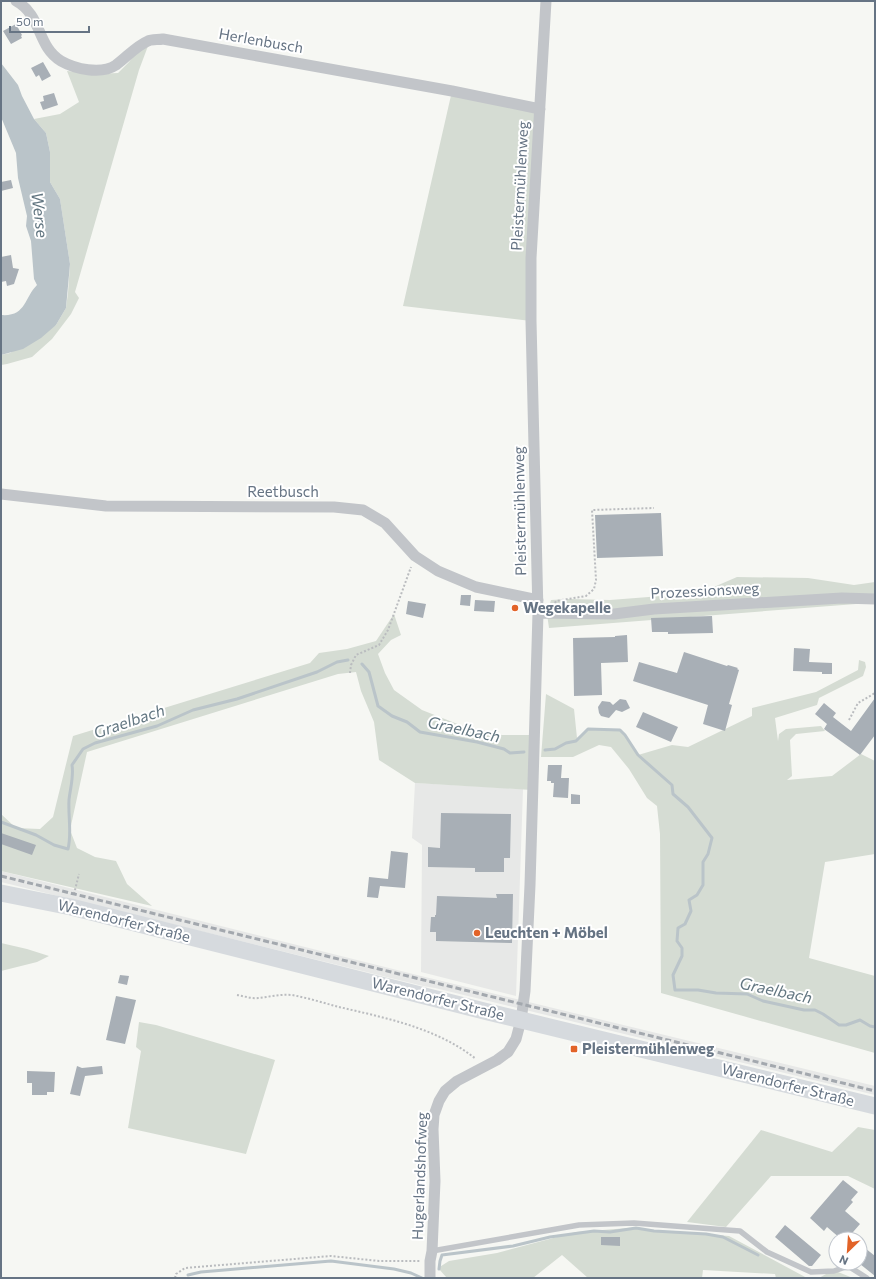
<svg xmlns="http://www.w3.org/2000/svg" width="876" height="1279" font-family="Commissioner,sans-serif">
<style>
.built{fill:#e7e8e7}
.green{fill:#d5dcd3}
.water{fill:#bac4c9}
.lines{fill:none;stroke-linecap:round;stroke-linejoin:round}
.stream{stroke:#bac4c9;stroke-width:3}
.building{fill:#a8afb6}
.path{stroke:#babcbf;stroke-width:2;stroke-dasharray:2 2;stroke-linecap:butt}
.lane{stroke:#c2c5c9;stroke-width:5.5}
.street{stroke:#c2c5c9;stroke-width:11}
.primary{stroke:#d6dade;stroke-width:17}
.rail{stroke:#a3a8ae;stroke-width:3;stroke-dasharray:6 3;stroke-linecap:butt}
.poi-dot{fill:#e26328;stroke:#fff;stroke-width:1.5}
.labels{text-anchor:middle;stroke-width:4;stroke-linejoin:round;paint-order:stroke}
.street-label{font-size:15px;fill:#667484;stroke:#fff}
.poi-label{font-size:15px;font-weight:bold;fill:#667484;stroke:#fff;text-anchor:start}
.water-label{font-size:16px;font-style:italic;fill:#627681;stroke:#fff}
</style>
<rect width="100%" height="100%" fill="#f6f7f3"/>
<path class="built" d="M415,783L523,789L516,996L421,972L422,845L412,838Z
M1,871L421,976L875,1086V1095L435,988L423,986L1,882Z"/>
<path class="green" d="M148,46L139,70L75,292L79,298L71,314L52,339L32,357L7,364L1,365V355L10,353L56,325L66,308L68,293L70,264L60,199L50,182V152L46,133L34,119L60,114L79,102L67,71L95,74L118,73L129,62L139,49Z
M452,91L540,109L531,321L403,306Z
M737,577L808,578L854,585L875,582V604L869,603L549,628L547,614L551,600L569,599L610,600L700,593Z
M394,614L401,635L391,640L378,654L385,673L394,690L422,710L460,725L502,735H534L532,790L415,783L379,760L374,722L361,691L356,672L338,674L87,752L70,830L77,848L95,857L116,861L127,884L152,906L1,871V814L16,828L40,829L53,817L73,736L310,663L319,653L347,649L376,641Z
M859,660L865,662L866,667L863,676L819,698L817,705L775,718L778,741L779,734L786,729L821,726L825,731L796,734L790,740L792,776L787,780L832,776L861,754L875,761V854L825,862L809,958L875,976V1053L661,993L660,834L657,806L647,798L629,769L611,747L599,745L573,757H541L546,694L574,709L577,738L588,729L620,730L625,735L638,755L672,745L688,747L752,716V708L816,692L858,670Z
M1,943L27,949L49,956L37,962L1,971Z
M139,1022L156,1025L275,1060L246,1154L128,1128L141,1051L136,1047Z
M858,1127L875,1130V1189L848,1176H771L726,1227L687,1222L761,1130L832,1152Z
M629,1228L729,1236L807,1278H776L775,1274L703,1270L702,1278H588L562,1255L533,1278H447L438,1268L449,1261L497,1253L576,1232Z
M833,1270L853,1278H819Z"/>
<path class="water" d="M1,63L18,85L22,96L34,119L46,133L50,152V182L60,199L70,264L66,308L56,325L41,338L23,349L1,355V315C26,317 24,298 37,285L34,279L31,241L26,226L27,216L18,178L16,153L1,117Z"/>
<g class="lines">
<path class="stream" d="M362,664L369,672L378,706L392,716L407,722L420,732L477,742L504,749L510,753L524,752
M545,750L555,749L566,743L576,741L588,729L620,730L625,735L638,755L672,785L673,794L688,807L712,838L708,854L703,862V885L697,895L689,900L691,911L685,924L678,928L677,941L682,948V956L673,975L675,990H698L716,993L747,994L763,1001L804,1010H815L823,1014L839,1025H846L860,1020L870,1026L875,1027
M1,822L36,835L54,845L68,849C72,833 68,817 69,800C70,789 74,777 72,765L83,749L95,743L157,726L193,710L237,699L317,672L337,662L348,660
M439,1269L440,1261L442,1255L513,1246L550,1237L594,1231L610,1232L636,1228L654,1231L706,1234L723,1237L758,1255
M188,1275L201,1272L331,1261L394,1269L411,1273L422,1278"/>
</g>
<path class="building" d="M16,24L22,35L21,36L22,38L11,44L3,31Z
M43,62L51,76L42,81L39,75L36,77L31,68Z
M54,93L58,105L43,110L40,102L44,101L43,96Z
M11,180L13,188L1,191V182Z
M11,255L13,268L19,269L14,284L7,286L6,281L1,282V257Z
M661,513L663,556L597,558L595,515Z
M461,595H471L470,606L460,605Z
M475,600L495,601L494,612L474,611Z
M408,601L426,604L423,618L406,614Z
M712,616L713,633L668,634V632H652L651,618Z
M627,635L628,662L601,663L602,695L574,696L573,638L615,637V636Z
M794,648L810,649L809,662L832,663V674H822V672L793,671Z
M684,652L727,666L728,665L738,668L737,669L739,670L729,704L732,705L725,731L703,724L708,705L633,681L639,662L677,673Z
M875,698V735L860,755L824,729L827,724L815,714L824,703L836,713L833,717L851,731Z
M620,699L626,700L630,708L622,712L616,710L609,718L601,716L599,713L598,707L602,701L610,702L613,705Z
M643,712L678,727L671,742L636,727Z
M548,765H562L561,778H569L568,798L553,797L554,783H551V781H547Z
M571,794L580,795V804H571Z
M441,813L511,814L510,858H504V872H475V868L428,867V847L440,848Z
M1,833L36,845L32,855L1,844Z
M391,851L408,853L405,888L380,886L378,898L367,897L369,877L388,879Z
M496,894H513L512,943L436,941V932H430L431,917H435V915H436L437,896L497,898Z
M120,975L129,976L127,985L118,983Z
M116,996L136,1000L125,1044L106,1040Z
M77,1066L82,1068L102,1066L103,1074L85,1076L80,1096L70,1094Z
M27,1071L55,1072L54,1092H47V1095H32V1083H27Z
M843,1180L858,1192L851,1200L853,1202L845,1211L860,1224L847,1239H841L827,1227L824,1231L810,1218Z
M785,1225L821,1255L812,1266H809L775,1237Z
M601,1237H620V1246L601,1245Z
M860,1244L875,1256V1276L860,1264Z"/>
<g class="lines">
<path class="path" d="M555,603L556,601L586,596L594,589L596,580L592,510L654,508
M350,673L351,665L356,655L379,645L388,630L411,567
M849,720L858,703L875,693
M74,894L79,874
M237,995C244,996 251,999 258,998C269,997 280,994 292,995C308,998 324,1003 339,1007C386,1018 437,1028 476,1059
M175,1278L176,1274L185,1268L331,1256L379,1261H421"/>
<path class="lane" d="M432,1251L579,1225L634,1223L740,1231L767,1252L811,1272L834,1271L848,1266L867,1278"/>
<path class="street" d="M16,1C42,15 37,47 61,61C75,69 101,75 116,65C127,57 136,46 148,41C152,39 158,40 163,39L452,91L540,109
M1,494L106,506L334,507L363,510L385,523L415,556L438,571L476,587L538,600
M538,613L614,614L654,609L842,598L875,599
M430,1278V1261L432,1251L435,1181L433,1129L434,1115L439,1101L445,1091L457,1081L497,1060L508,1052L516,1039L521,1020L525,991L530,885L538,613L531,321V258L546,1"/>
<path class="primary" d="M1,893L71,907L488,1012L875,1106"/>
<path class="rail" d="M1,876L875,1091"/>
</g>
<g class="poi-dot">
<circle cx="515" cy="608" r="4"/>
<circle cx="477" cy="933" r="4"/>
<rect x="570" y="1045" width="8" height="8" rx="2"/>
</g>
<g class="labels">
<g class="street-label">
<text transform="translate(261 41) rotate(10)" y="5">Herlenbusch</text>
<text transform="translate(520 186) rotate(-87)" y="5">Pleistermühlenweg</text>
<text x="283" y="497">Reetbusch</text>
<text transform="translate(520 511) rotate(-91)" y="5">Pleistermühlenweg</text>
<text transform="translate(705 591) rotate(-3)" y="5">Prozessionsweg</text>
<text transform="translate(124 921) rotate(14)" y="5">Warendorfer Straße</text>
<text transform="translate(438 999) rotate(14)" y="5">Warendorfer Straße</text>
<text transform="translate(788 1085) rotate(14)" y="5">Warendorfer Straße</text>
<text transform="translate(420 1176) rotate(-88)" y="5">Hugerlandshofweg</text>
</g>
<g class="poi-label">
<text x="523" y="613">Wegekapelle</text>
<text x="485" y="938">Leuchten + Möbel</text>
<text x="582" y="1054">Pleistermühlenweg</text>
</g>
<g class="water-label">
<text transform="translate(40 215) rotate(83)" y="6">Werse</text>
<text transform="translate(129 721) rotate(-19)" y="6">Graelbach</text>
<text transform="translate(464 729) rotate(12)" y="6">Graelbach</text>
<text transform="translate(776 990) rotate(12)" y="6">Graelbach</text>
</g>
</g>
<rect width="876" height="1279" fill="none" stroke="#667484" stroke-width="4"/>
<g transform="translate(848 1251) rotate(205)"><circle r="19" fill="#ffffff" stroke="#c2c7ce"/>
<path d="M0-3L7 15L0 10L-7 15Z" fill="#e26328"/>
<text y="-6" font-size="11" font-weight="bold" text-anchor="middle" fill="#667484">N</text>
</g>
<path d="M10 26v6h79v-6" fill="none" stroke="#667484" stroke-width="2"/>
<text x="16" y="26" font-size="12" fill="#667484" stroke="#ffffff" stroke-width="3" paint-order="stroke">50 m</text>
</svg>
